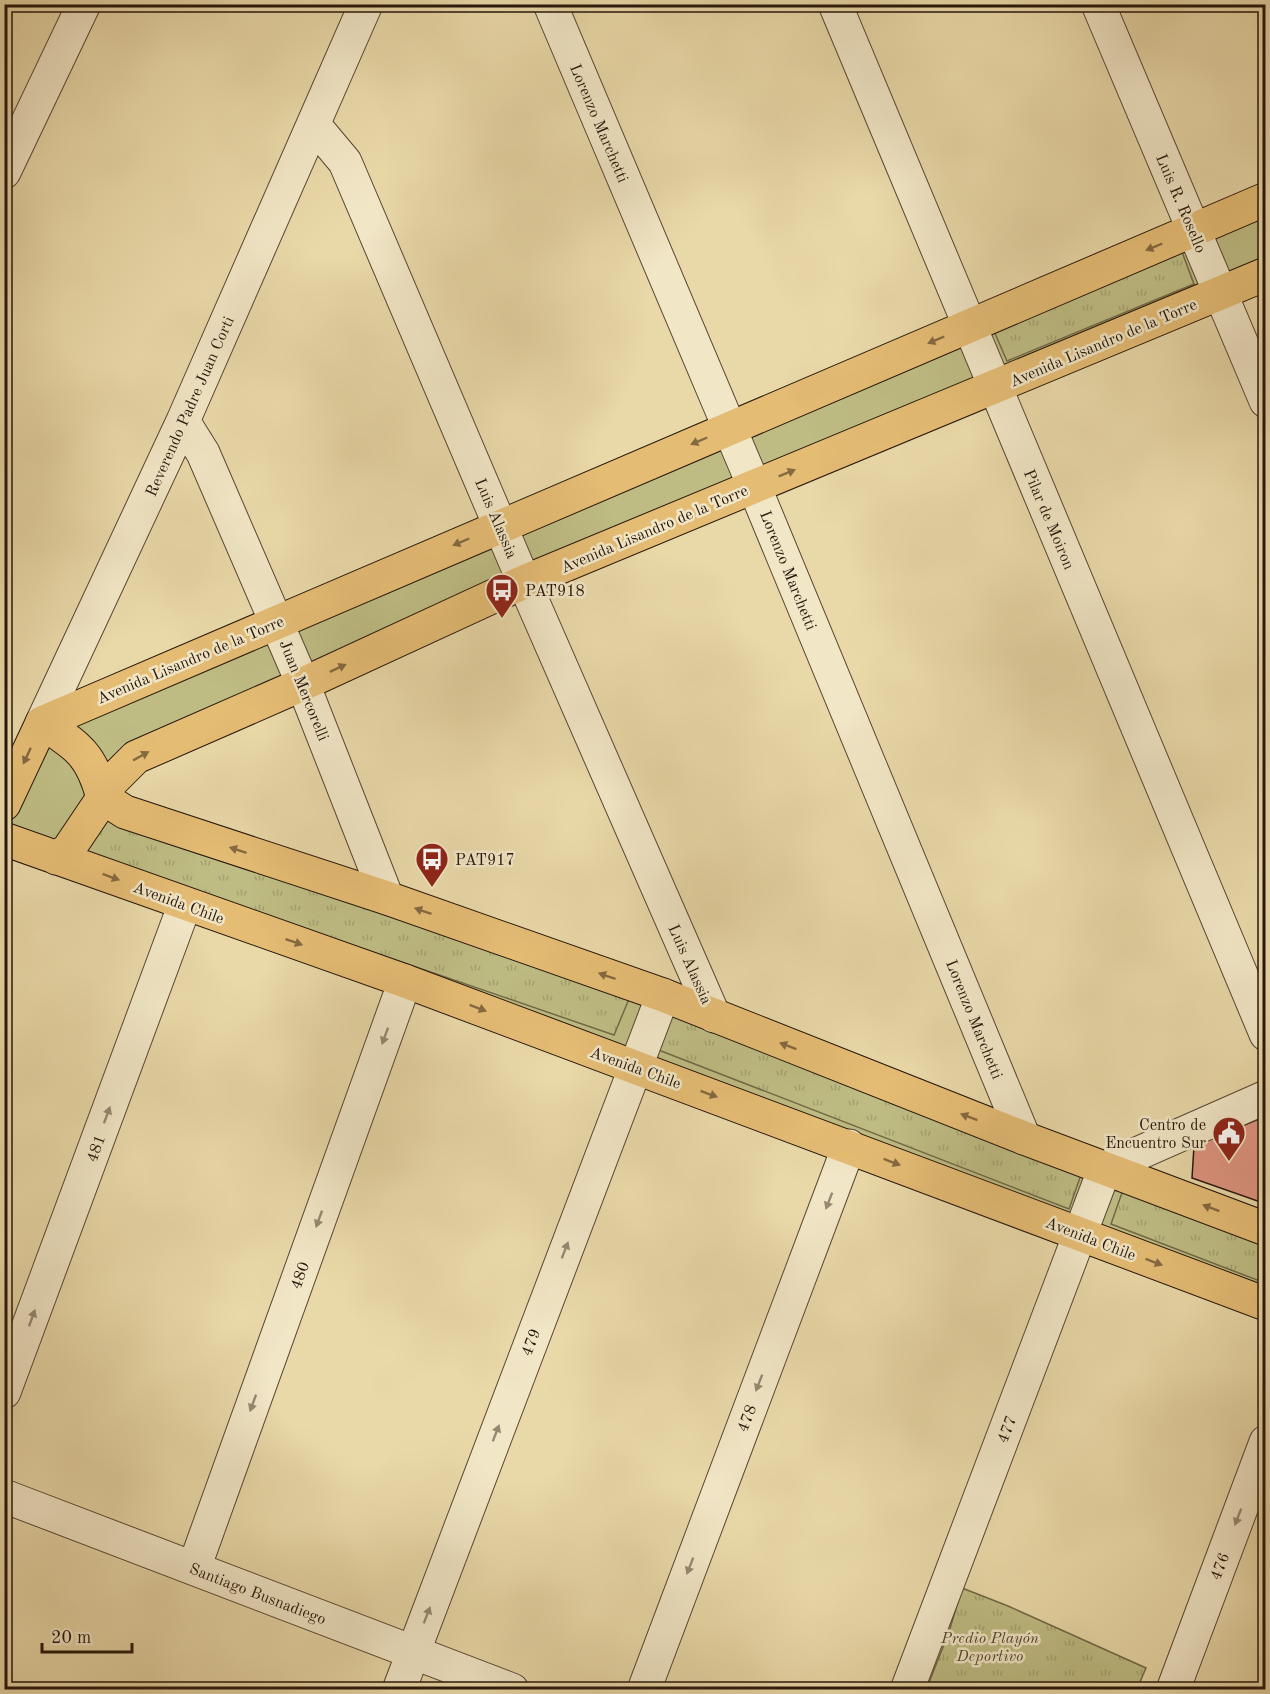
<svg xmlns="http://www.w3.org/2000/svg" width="1270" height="1694" font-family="'Old Standard TT',serif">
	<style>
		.green { fill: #bebc83; stroke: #726947; stroke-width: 1.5 }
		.park { fill: url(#park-tufts); stroke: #726947; stroke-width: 1.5 }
		.building { fill: #df9481; stroke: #26160b; stroke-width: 1.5 }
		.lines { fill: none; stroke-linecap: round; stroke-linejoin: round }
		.minor-casing { stroke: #574632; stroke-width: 35 }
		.major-casing { stroke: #26160b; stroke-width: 35 }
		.minor { stroke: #f1e6c6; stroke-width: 33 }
		.major { stroke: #e4bc74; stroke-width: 33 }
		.oneway { fill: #856940 }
		.oneway2 { fill: #968872 }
		.labels { text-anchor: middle; stroke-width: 5; stroke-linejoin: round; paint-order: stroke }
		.street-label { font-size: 16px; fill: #26160b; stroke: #f1e6c6 }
		.poi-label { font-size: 16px; fill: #26160b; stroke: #f1e6c6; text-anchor: start }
		.park-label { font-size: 16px; font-style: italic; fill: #54482f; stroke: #f1e6c6 }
	</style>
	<defs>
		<pattern id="park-tufts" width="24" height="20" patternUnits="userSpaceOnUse" patternTransform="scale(1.5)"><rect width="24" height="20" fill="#bebc83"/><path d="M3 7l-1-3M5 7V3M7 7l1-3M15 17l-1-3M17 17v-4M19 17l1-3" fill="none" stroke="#a3a170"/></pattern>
	</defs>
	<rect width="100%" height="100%" fill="#e9d8a8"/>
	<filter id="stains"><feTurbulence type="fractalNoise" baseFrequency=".00333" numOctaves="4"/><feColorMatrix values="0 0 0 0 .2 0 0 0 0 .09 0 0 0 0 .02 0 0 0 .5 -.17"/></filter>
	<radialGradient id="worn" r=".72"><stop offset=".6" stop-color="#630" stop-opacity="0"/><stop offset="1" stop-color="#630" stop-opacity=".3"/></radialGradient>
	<path class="green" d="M1265,199V274L136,757L103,798L1265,1229V1304L5,839V804L42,723Z"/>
	<path class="park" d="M1182,252L1194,284L1007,361L994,331Z
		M105,817L629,999L614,1035L79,851Z
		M669,1012L1082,1172L1069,1209L656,1049Z
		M1123,1190L1265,1245V1283L1111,1224Z
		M962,1588L1008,1606L1146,1668L1137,1689L926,1690L949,1632Z"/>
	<path class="building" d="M1266,1116V1204L1192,1178L1194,1146Z"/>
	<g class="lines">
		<defs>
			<path id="minor" d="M550,4L754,486L1024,1138
				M835,4L1266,1034
				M1098,4L1266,401
				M314,125L345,162L524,582L714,1016
				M4,172L84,4
				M183,421L203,453L303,684L387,898
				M42,723L183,421L366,4
				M4,1392L185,904
				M4,1496L512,1690
				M194,1568L405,981
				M399,1690L663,995
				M644,1690L849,1146
				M907,1690L1105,1168L1266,1097
				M1173,1690L1266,1442"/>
			<path id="major" d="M42,723C79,746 92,756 103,798L125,812L387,898L663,995L1024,1138L1266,1229
				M42,723L1266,199
				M4,804L42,723
				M4,839L405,981L1266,1304
				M56,858L68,850L103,798L111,782L136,757L303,684L524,582L1266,274"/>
		</defs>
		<use href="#minor" class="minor-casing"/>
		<use href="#major" class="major-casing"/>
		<use href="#minor" class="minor"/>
		<use href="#major" class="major"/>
	</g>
	<defs><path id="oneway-solid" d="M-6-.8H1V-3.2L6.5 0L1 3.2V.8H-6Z" transform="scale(1.5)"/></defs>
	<g class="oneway">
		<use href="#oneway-solid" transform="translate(1154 247) rotate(157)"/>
		<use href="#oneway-solid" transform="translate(936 340) rotate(157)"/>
		<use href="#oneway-solid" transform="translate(699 441) rotate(157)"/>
		<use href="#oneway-solid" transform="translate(787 473) rotate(-22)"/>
		<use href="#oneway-solid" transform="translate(461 542) rotate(157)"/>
		<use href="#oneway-solid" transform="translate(338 668) rotate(-25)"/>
		<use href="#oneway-solid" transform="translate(27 756) rotate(115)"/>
		<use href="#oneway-solid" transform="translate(141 756) rotate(-29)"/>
		<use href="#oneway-solid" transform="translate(238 850) rotate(-162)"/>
		<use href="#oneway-solid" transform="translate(111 877) rotate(20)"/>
		<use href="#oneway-solid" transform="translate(423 911) rotate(-161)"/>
		<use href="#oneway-solid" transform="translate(294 942) rotate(19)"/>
		<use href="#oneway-solid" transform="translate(607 976) rotate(-161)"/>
		<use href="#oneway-solid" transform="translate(478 1008) rotate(21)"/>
		<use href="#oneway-solid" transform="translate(788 1046) rotate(-159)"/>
		<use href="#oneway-solid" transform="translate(709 1094) rotate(20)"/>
		<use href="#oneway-solid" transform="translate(969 1117) rotate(-159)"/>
		<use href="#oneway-solid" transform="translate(892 1162) rotate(21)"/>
		<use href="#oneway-solid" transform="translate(1211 1208) rotate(-159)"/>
		<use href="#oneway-solid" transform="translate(1154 1262) rotate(21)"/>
	</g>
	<g class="oneway2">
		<use href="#oneway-solid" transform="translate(385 1036) rotate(110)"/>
		<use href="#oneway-solid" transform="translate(107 1115) rotate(-70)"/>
		<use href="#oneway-solid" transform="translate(829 1201) rotate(111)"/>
		<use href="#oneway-solid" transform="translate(319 1219) rotate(110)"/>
		<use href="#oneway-solid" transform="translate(565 1250) rotate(-69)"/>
		<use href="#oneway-solid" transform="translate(32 1318) rotate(-70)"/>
		<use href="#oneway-solid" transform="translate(759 1383) rotate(111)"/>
		<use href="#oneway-solid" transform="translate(253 1403) rotate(110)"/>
		<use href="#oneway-solid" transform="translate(496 1433) rotate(-69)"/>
		<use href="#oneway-solid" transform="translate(1238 1517) rotate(111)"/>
		<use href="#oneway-solid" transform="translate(690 1566) rotate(111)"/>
		<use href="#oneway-solid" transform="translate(427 1615) rotate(-69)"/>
	</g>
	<defs>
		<symbol id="bus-pin" viewBox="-11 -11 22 30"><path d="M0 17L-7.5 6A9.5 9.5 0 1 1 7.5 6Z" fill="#8f2418" stroke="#f1e6c6"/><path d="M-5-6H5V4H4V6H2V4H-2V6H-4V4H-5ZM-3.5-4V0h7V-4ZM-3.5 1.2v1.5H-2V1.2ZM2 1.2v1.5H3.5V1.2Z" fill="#fff"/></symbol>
		<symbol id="civic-pin" viewBox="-11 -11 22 30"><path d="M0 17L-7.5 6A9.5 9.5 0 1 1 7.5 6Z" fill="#8f2418" stroke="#f1e6c6"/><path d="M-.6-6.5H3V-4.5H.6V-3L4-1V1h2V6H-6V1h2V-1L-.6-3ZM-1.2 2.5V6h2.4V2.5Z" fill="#fff"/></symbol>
	</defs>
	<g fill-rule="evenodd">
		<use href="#bus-pin" x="483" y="571" width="38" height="52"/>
		<use href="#bus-pin" x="413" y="840" width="38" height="52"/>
		<use href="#civic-pin" x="1210" y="1114" width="38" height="52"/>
	</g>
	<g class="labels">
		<g class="street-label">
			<text transform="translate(600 123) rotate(67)" y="6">Lorenzo Marchetti</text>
			<text transform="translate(1182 203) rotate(67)" y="6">Luis R. Rosello</text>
			<text transform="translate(1103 342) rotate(-23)" y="6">Avenida Lisandro de la Torre</text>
			<text transform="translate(189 406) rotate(-66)" y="6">Reverendo Padre Juan Corti</text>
			<text transform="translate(497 518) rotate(67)" y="6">Luis Alassia</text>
			<text transform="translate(1050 519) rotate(67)" y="6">Pilar de Moiron</text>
			<text transform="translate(654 528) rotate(-23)" y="6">Avenida Lisandro de la Torre</text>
			<text transform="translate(789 570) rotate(68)" y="6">Lorenzo Marchetti</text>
			<text transform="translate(190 659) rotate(-23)" y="6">Avenida Lisandro de la Torre</text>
			<text transform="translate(305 690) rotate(68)" y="6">Juan Mercorelli</text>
			<text transform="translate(179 902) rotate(20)" y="6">Avenida Chile</text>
			<text transform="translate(691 964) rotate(66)" y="6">Luis Alassia</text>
			<text transform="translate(975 1019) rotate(68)" y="6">Lorenzo Marchetti</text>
			<text transform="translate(636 1067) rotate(20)" y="6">Avenida Chile</text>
			<text transform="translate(95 1148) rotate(-70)" y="6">481</text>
			<text transform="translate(1091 1238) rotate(21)" y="6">Avenida Chile</text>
			<text transform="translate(299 1275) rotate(-70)" y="6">480</text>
			<text transform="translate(530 1342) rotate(-69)" y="6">479</text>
			<text transform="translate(746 1418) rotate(-69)" y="6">478</text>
			<text transform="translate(1006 1429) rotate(-69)" y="6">477</text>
			<text transform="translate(1219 1566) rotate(-69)" y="6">476</text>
			<text transform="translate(258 1593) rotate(21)" y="6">Santiago Busnadiego</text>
		</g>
		<g class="poi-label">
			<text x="525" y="596">PAT918</text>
			<text x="455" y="865">PAT917</text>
			<text x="1206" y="1130" text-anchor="end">Centro de<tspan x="1206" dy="18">Encuentro Sur</tspan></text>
		</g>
		<g class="park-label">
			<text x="990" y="1643">Predio Playón<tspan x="990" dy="18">Deportivo</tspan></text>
		</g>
	</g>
	<rect width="1270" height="1694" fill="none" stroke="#e9d8a8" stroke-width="24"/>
	<rect x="6" y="6" width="1258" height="1682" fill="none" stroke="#26160b" stroke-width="3"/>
	<rect x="12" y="12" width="1246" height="1670" fill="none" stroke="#26160b" stroke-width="1.5"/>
	<path d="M42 1643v9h90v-9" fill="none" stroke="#26160b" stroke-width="3"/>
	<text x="51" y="1643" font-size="18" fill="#26160b" stroke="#f1e6c6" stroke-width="4.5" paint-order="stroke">20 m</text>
	<rect width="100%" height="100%" filter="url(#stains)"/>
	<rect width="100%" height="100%" fill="url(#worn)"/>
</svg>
